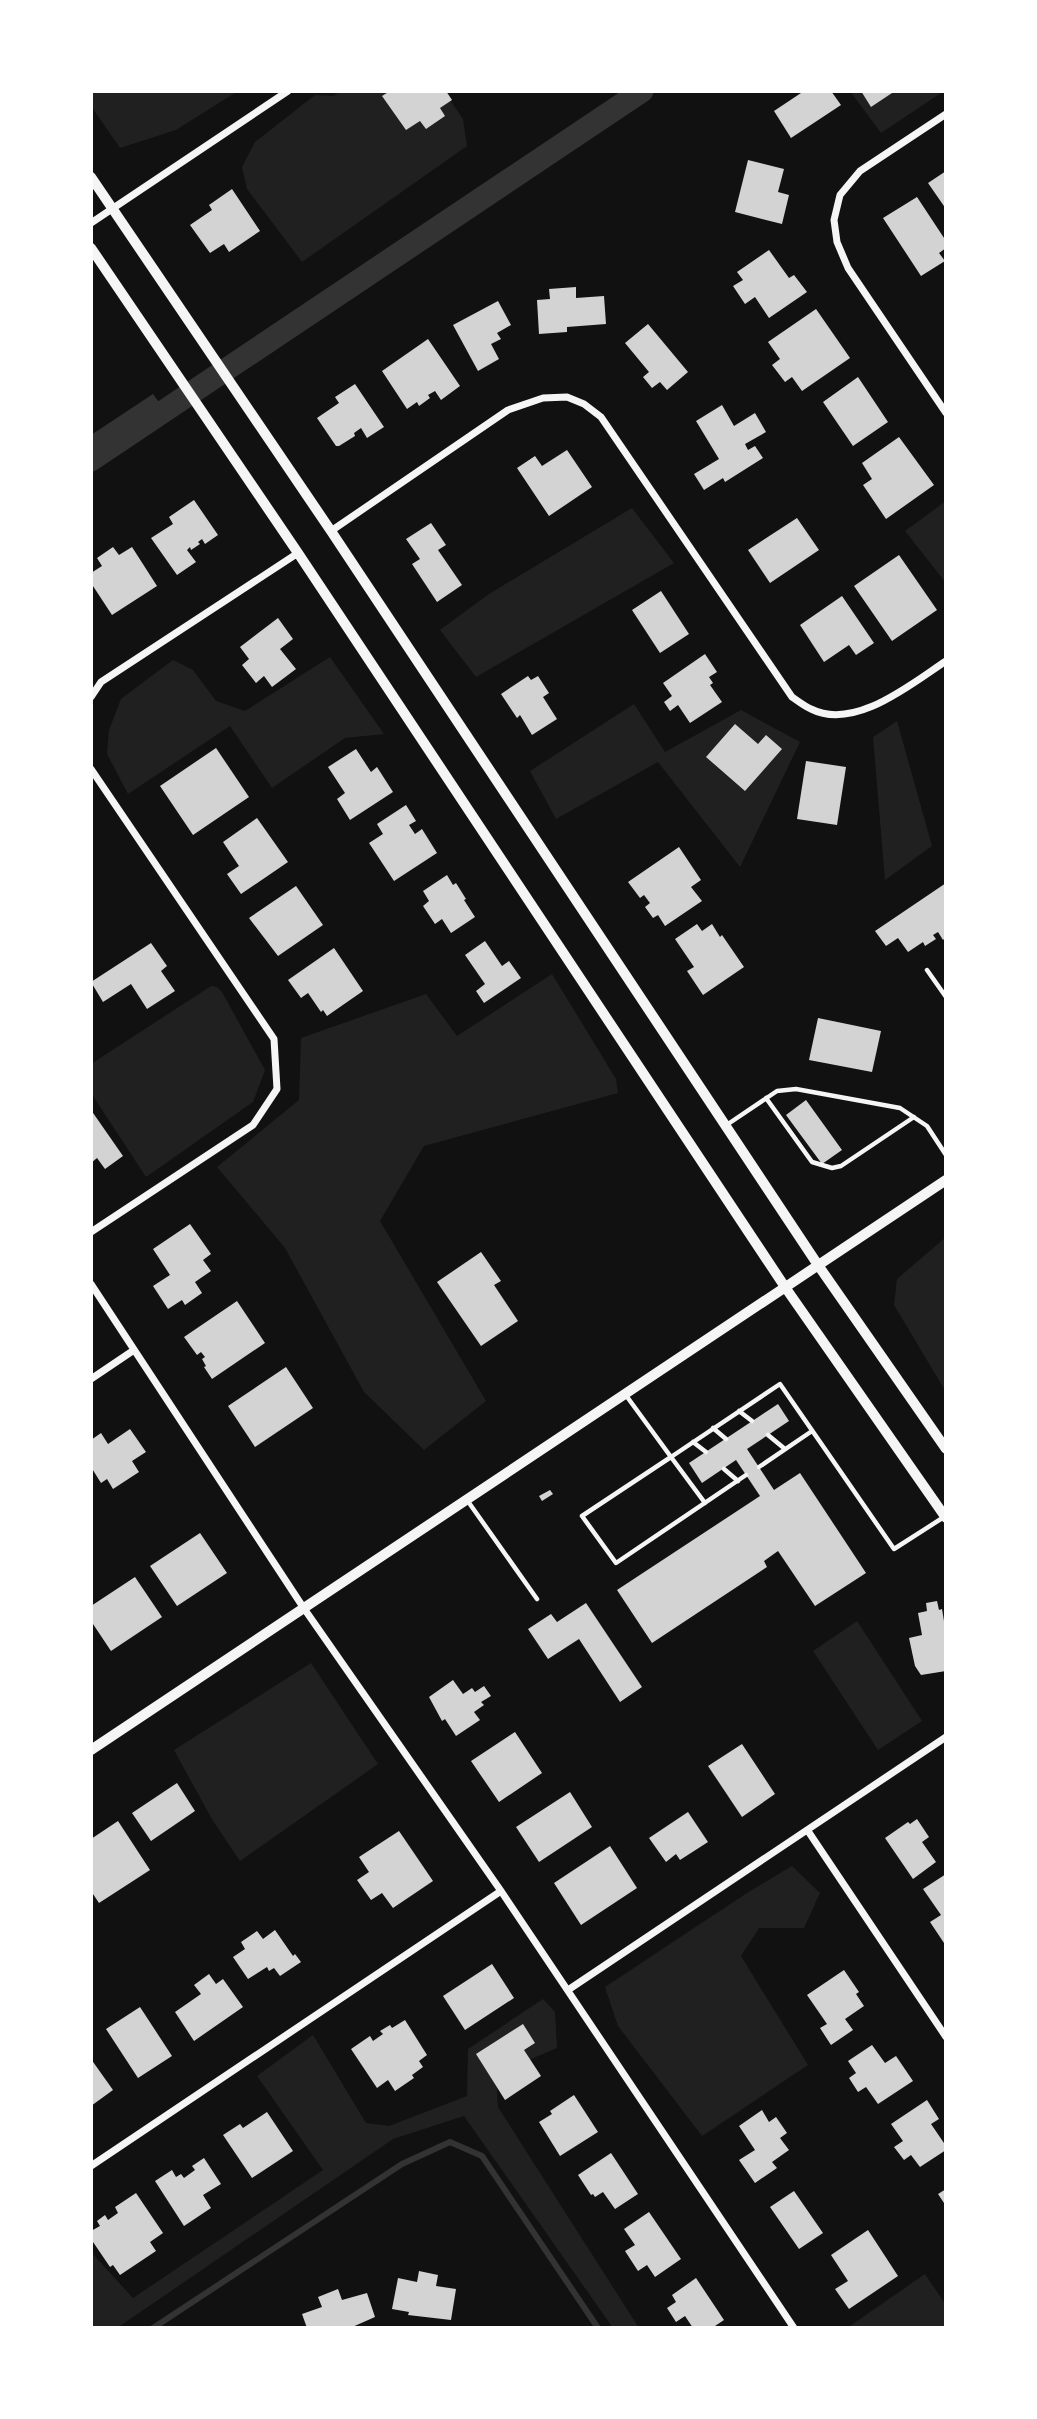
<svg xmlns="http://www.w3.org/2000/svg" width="1037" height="2419" font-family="Merriweather,serif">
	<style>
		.green { fill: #202020 }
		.water { fill: #333 }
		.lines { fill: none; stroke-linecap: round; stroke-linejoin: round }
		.stream { stroke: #333; stroke-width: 6 }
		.canal { stroke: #333; stroke-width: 23 }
		.building { fill: #d3d3d3 }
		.service { stroke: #f5f5f5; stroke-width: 4.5 }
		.minor { stroke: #f5f5f5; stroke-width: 7 }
		.tertiary { stroke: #f5f5f5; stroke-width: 10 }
	</style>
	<rect width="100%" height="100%" fill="#111"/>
	<path class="green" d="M91,91H238L176,130L120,148L91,106Z
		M340,91H444L463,119L467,146L302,262L247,189L242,167L255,142L315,95L334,96Z
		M850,91H944L881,133Z
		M946,501V583L905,531Z
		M632,508L674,563L476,677L440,630L489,594Z
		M330,657L384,734L345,738L272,788L230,726L128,794L107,754L109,730L121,699L173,660L193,670L216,701L245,711Z
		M634,704L665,752L741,710L800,742L740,867L658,762L556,819L530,771Z
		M897,721L932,846L885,880L873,737Z
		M552,974L616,1079L618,1093L424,1146L380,1221L486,1401L424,1450L364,1392L285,1248L217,1167L299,1100L301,1038L426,994L457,1036Z
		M211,986L217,987L222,992L265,1070L253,1102L146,1177L91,1093V1064Z
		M946,1237V1392L894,1305L897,1279Z
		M857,1621L922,1721L878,1750L813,1651Z
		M311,1663L378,1764L240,1861L213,1821L174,1750Z
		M792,1866L820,1893L804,1928H759L741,1956L808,2065L702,2136L618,2026L605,1987L747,1893Z
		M543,1999L555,2012L557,2048L496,2074L498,2107L639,2328H613L464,2116L393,2139L117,2328H91V2252L133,2298L323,2170L257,2076L313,2035L366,2123L389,2126L467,2096L468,2049Z
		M925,2274L946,2305V2328H847Z"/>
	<path class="water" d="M153,394L171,419L91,473V435Z"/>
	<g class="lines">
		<path class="stream" d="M153,2328L402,2164L450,2142L482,2156L598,2328"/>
		<path class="canal" d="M91,460L642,91"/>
	</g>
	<path class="building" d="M390,91H446L452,100L440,108L445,116L426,129L420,121L406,130L382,96Z
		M804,91H831L841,105L791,138L774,111Z
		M861,91H895L871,107Z
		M748,160L784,169L778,192L789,195L782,224L735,212Z
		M946,171V209L928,183Z
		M232,189L260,231L229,252L224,244L210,253L190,225L212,210L209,205Z
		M917,197L946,241V248L939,253L945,261L921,276L883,218Z
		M769,250L789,278L794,275L807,292L769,318L755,297L745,304L733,286L743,280L737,272Z
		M576,287V298L604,296L606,324L567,327V332L539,334L537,300L550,299L549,289Z
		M498,301L511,325L497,333L501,339L491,344L499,359L478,371L453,325Z
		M816,309L850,358L802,391L792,377L785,382L772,365L780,359L768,342Z
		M648,324L688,372L667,390L660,382L652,388L643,377L649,372L625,343Z
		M428,339L460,386L441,400L435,391L428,395L430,398L419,406L417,402L407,409L382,371Z
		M858,377L888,422L853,446L823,402Z
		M355,384L384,427L367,438L361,428L354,433L355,436L339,446H336L317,418L339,403L335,397Z
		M722,405L734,426L755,413L766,432L745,444L748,450L755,446L763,458L725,482L723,478L704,490L694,474L719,459L696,421Z
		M899,437L934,485L886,519L863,485L872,479L862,463Z
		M567,450L592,487L549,516L517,468L535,456L542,466Z
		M194,500L218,535L205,544L202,539L198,542L200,544L191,550L190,547L187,550L196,562L177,575L151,538L173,524L169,517Z
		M797,518L819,550L770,583L748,550Z
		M431,523L446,545L438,550L462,585L437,602L412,564L420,559L406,539Z
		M113,547L119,555L132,547L157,586L112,615L91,583V573L102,566L97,558Z
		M899,555L937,610L892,641L854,586Z
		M661,591L689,634L660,653L632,610Z
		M842,596L874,643L856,655L849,645L824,662L800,625Z
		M278,618L293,639L280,649L296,669L272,687L264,676L256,683L242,665L249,659L240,647Z
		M705,654L717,672L709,677L713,683L710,685L722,702L690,723L678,705L670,711L664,702L672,696L663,683Z
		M528,676L531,680L538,676L549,693L543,697L557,719L532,735L520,715L517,718L501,694Z
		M735,724L758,744L766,735L782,749L745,791L706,757Z
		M216,748L249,797L193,835L160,786Z
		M356,749L371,772L377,767L393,792L350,820L337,799L345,793L328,767Z
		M806,761L846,767L837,825L797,819Z
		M406,805L416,821L409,825L415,834L422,829L437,853L394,881L369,843L383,834L377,824Z
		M257,818L288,862L241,894L227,874L239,866L223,842Z
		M679,847L701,880L691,887L702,901L665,926L658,915L653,918L645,907L650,903L644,895L640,898L628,882Z
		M447,875L453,885L456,883L466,899L464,900L475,917L451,933L442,919L435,924L423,906L429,901L423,891Z
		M946,883V937L943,940L938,932L933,935L936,939L925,946L923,942L908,952L898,938L886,946L875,931Z
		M296,886L323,925L278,956L249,918Z
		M697,924L702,931L712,924L720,937L722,935L744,967L703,995L687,971L694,967L675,939Z
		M485,941L502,966L509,961L521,978L484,1003L476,991L485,984L465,955Z
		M151,943L167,966L161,971L175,991L147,1009L131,984L103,1002L91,982Z
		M334,948L363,991L327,1016L323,1010L321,1012L308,993L301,998L288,980Z
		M818,1018L881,1031L872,1072L809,1060Z
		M806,1100L842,1150L822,1164L786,1115Z
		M91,1110L123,1156L105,1169L97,1158L91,1163Z
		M190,1224L211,1254L203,1260L211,1271L195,1282L202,1293L185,1305L182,1300L168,1309L153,1286L170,1275L153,1249Z
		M481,1252L501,1281L494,1285L518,1321L481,1346L437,1282Z
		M237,1301L265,1343L212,1379L204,1367L206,1366L202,1359L205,1357L201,1352L197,1355L184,1337Z
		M286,1367L313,1408L255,1447L228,1406Z
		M778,1404L789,1421L747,1449L774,1490L800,1473L866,1573L815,1606L778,1551L764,1561L767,1567L652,1643L617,1590L760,1496L736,1460L702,1483L689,1463Z
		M130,1429L146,1452L132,1461L139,1472L113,1489L107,1479L101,1483L91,1467V1440L101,1433L108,1444Z
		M550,1490L553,1494L542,1501L539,1496Z
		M200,1533L227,1573L177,1606L150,1566Z
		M135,1577L162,1617L111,1651L91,1621V1606Z
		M937,1601L939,1610L942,1609L946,1633V1671L921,1675L915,1666L909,1638L922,1635L918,1613L927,1611L926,1603Z
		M586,1603L642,1687L620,1702L579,1639L548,1659L528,1629L551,1614L557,1622Z
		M453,1680L463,1694L472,1688L475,1692L484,1686L491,1696L481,1702L484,1705L474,1712L480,1720L456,1736L445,1719L442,1721L429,1697Z
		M515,1732L542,1773L499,1802L471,1761Z
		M742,1744L775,1794L742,1817L708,1766Z
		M177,1783L195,1811L151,1841L132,1813Z
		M570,1792L592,1827L539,1862L516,1827Z
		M688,1812L708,1842L680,1860L676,1854L666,1862L649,1838Z
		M917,1819L929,1837L922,1842L936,1862L913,1879L885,1838L908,1822L910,1824Z
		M118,1821L150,1870L99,1903L91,1891V1839Z
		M399,1831L433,1881L393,1908L382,1893L371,1900L357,1880L369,1872L359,1857Z
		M610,1846L637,1888L581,1925L554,1883Z
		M946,1874V1946L930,1922L941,1915L923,1889Z
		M275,1930L293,1956L295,1954L301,1962L280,1976L274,1968L269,1971L267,1967L248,1979L233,1957L245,1949L241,1942L257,1931L263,1939Z
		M492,1964L514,1998L465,2030L443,1996Z
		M844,1970L859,1992L856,1994L864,2006L845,2019L853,2030L831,2045L820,2028L827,2024L807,1995Z
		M209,1974L216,1984L223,1979L243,2007L194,2041L175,2012L201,1994L194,1985Z
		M140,2007L172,2056L138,2078L106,2029Z
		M405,2020L427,2055L419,2061L423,2067L412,2075L414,2078L395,2091L388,2080L377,2088L351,2049L370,2036L373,2041L383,2034L380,2031L390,2025L392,2028Z
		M523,2024L535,2043L524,2050L541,2076L505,2100L476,2054Z
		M872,2045L885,2063L896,2056L913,2081L878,2104L866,2087L858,2092L849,2078L856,2073L848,2061Z
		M91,2059L113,2090L91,2106Z
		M574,2095L598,2132L560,2156L539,2122L552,2114L550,2111Z
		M927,2100L939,2119L931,2124L946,2146V2150L920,2167L911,2155L904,2160L894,2147L903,2141L891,2124Z
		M762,2110L769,2122L776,2117L787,2133L780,2138L789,2150L772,2162L777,2168L755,2183L739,2160L755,2150L739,2126Z
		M267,2112L293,2151L252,2178L223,2135L240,2124L243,2128Z
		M611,2153L638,2194L615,2209L603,2192L595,2197L593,2194L591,2195L578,2175Z
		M204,2158L221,2184L203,2195L211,2208L184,2226L155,2181L172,2170L176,2177L181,2174L184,2178L195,2170L192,2166Z
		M946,2189V2206L938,2194Z
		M794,2191L823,2233L799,2249L770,2207Z
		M136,2193L163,2233L150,2242L156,2251L120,2275L113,2265L110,2267L91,2239V2231L100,2226L97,2221L105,2215L108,2220L118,2213L115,2207Z
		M649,2212L681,2259L655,2277L647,2265L638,2271L625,2251L635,2245L624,2229Z
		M868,2230L898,2276L849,2309L835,2289L848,2281L831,2255Z
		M419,2271L438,2275L436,2286L456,2289L451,2320L408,2315L409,2312L392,2309L398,2278L417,2282Z
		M696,2278L724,2320L712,2328H693L685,2316L676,2322L667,2308L676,2302L672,2295Z
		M338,2289L342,2300L367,2293L375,2317L350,2328H307L302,2314L322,2307L318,2297Z"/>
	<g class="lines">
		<path class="service" d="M927,970L946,997
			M766,1098L812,1162L832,1168L841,1166L914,1117
			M728,1124L777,1091L796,1089L900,1108L927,1126L946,1155
			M625,1394L671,1457L780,1384L894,1549L944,1517
			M739,1411L752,1421
			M713,1428L726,1439
			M768,1435L785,1449
			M693,1442L706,1452
			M759,1467L812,1431
			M724,1469L738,1481
			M467,1500L537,1599
			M705,1503L671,1457L582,1516L616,1563L746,1475"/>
		<path class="minor" d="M946,114L860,171L840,195L834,220L837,242L848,268L946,413
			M91,223L288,91
			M331,531L508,410L543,398L567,397L584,404L601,417L792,697C798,701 804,706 811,709C855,731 911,684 946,661
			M91,697L101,682L298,553
			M91,769L274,1039L277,1089L253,1125L91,1232
			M91,1284L303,1607L501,1891L794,2328
			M91,1379L134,1350
			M808,1831L946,2037
			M568,1990L946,1737
			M91,2166L501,1891"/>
		<path class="tertiary" d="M91,177L331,531L818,1265L946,1449
			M91,248L298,553L785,1287L946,1518
			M91,1750L946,1180"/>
	</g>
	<rect width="1037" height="2419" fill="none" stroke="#ffffff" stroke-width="186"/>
</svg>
